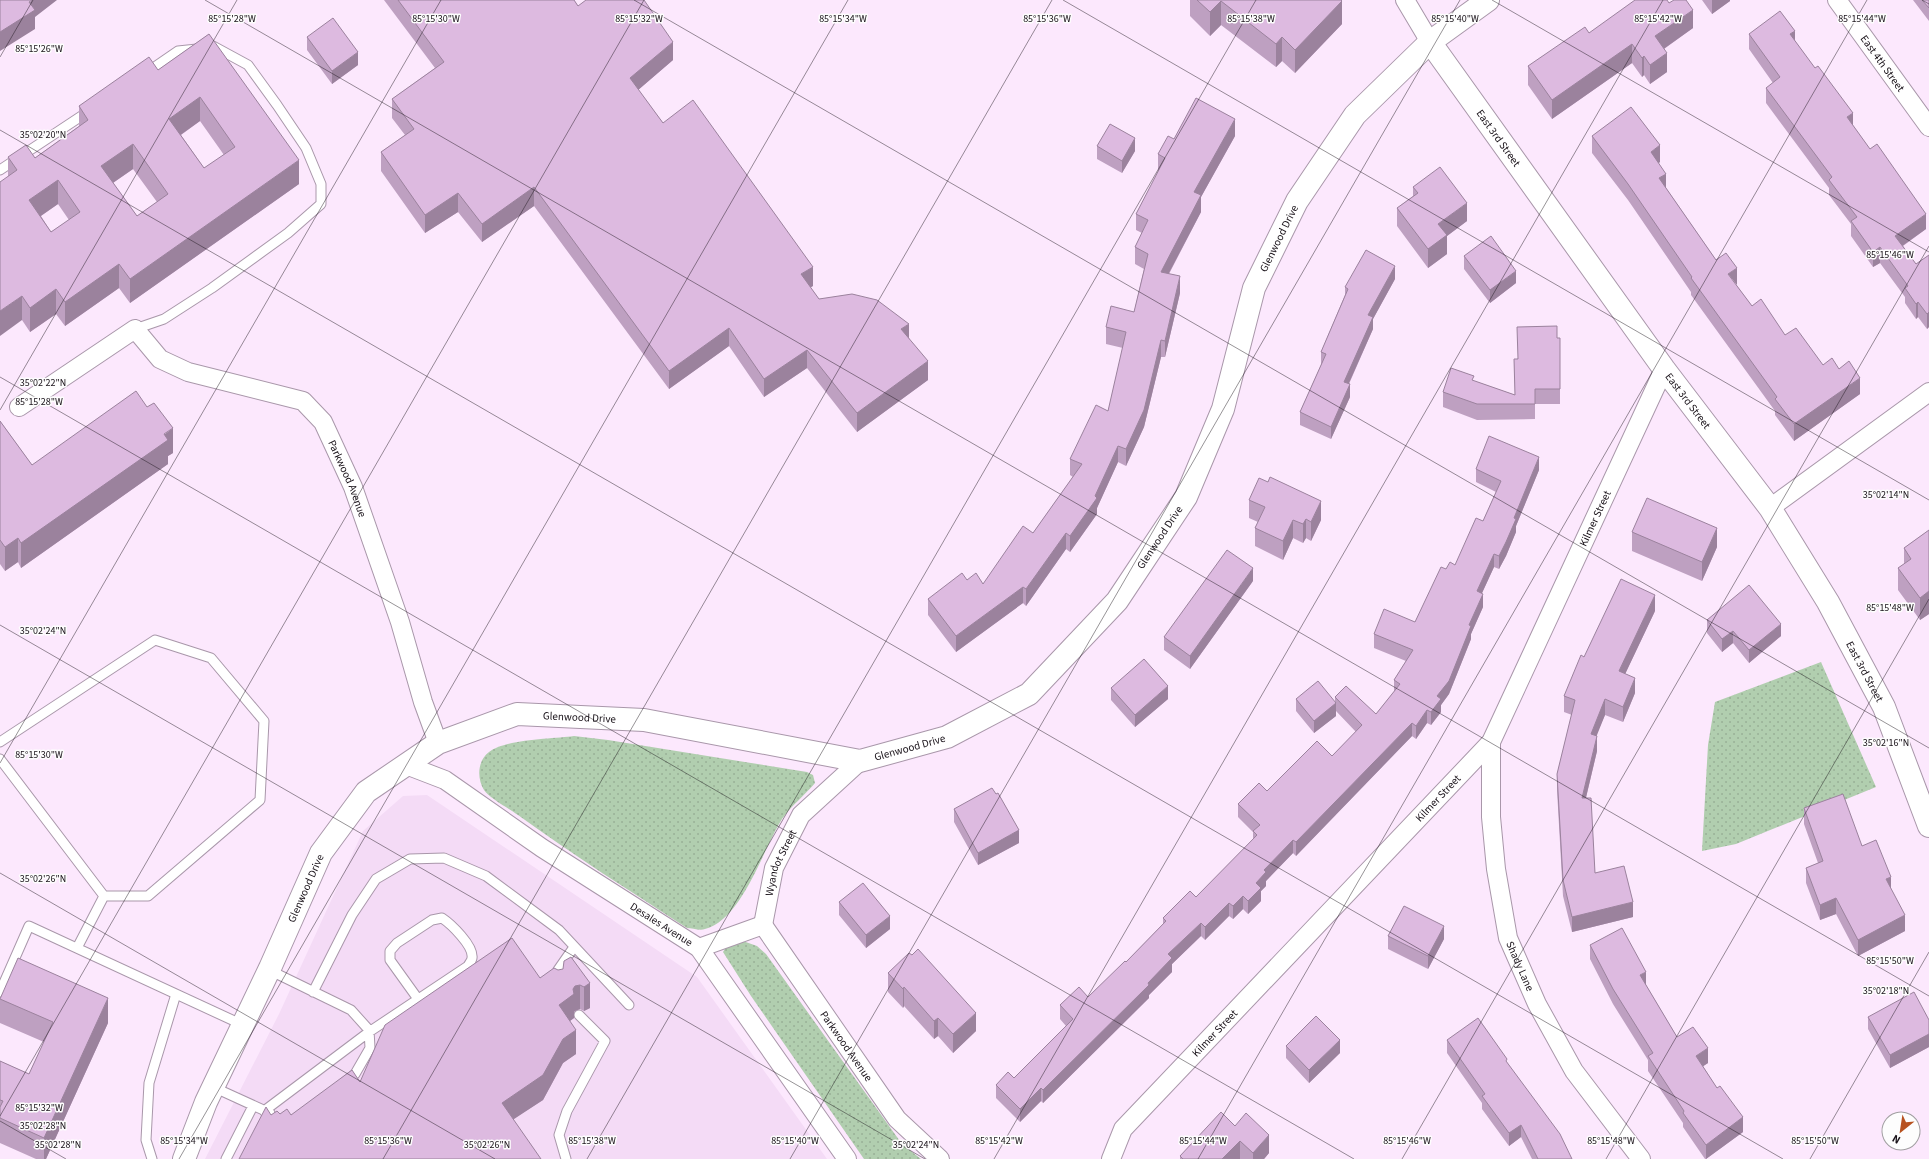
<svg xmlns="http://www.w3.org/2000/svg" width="1929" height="1159" font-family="'Source Sans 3',sans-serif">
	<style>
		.built { fill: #f4dbf6 }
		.green { fill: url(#green-dots) }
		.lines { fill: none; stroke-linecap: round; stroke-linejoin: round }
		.service-casing { stroke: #a997aa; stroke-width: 11 }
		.minor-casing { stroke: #a997aa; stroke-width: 20 }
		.tertiary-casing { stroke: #a997aa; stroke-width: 24 }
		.service { stroke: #fff; stroke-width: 9 }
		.minor { stroke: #fff; stroke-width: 18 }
		.tertiary { stroke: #fff; stroke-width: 22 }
		.wall { fill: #bea0c1; fill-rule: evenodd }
		.shaded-wall { fill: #9b829d }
		.building { fill: #ddbae0; stroke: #9b829d; fill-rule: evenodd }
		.ticks { fill: none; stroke: #181118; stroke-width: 1; stroke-opacity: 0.45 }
		.labels { text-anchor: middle; stroke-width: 3; stroke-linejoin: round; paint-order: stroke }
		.street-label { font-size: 11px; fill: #181118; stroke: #fdfdfd }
		.ticks-label { font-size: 10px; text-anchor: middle; fill: #181118; stroke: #fdfdfd; stroke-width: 3; stroke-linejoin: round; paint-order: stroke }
	</style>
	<defs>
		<pattern id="green-dots" width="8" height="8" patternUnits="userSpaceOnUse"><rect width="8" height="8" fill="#b1ceaf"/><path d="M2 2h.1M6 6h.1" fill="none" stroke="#98b096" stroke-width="1.8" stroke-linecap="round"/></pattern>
	</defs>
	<rect width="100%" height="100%" fill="#fce8fd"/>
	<path class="built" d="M427,795L697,977L827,1159H205L279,1014L363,831L403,796Z"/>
	<path class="green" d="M1821,662L1876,787L1736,844L1702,851L1708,745L1715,702Z
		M574,736L608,740L807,772L813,775L815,783C805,795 791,806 782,819C763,849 742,920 705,929C700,931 692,928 687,928C630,891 573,855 518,815C510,809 489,798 484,790C477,779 477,761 489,752C505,739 553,739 574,736Z
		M740,940L757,946L766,954L902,1144L921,1159H864L751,996L723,952L729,942Z"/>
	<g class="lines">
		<defs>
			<path id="service" d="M146,73L178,51L197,49
				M0,170L89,111
				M135,329L164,319L212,288L288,233L321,204V184L306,148L277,105L248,65L213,46L209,47
				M0,742L155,640L211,658L264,721L260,800L148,896H104
				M0,759L104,896
				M77,948L104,896
				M269,970L351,1010L369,1030L370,1048L355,1074L345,1082
				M556,982L558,970L574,947
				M0,992L29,926L243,1025
				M313,992L352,915L376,879L410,859L444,858L486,876L559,930L629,1005
				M213,1087L270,1113
				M264,1111L369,1032L468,966C469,964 472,960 472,958C474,946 451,924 442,918L432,920L397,943L390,951V960L418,999
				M152,1159L146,1140L149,1083L176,994
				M226,1159L253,1106
				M566,1159L559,1135L567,1111L605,1041L579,1015"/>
			<g id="minor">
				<path d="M1405,0L1430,42"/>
				<path id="s1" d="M1837,0L1929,127"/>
				<path id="s2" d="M19,407L135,329L160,359L188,372L303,401L323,422L353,487L400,622L423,702L438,743"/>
				<path d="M1770,508L1929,392"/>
				<path id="s3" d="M1491,742V817L1496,869L1508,938L1537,1004L1574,1071L1641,1159"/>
				<path id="s4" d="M406,765L445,780L542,848L699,948L847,1159"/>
				<path id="s5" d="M763,925L897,1119L940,1159"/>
				<path id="s6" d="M763,925L774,868L801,815L860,761"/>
				<path d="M699,948L763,925"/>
				<path id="s7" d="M1111,1159L1123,1129L1491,742L1664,369"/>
			</g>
			<g id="tertiary">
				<path id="s8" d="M1430,42L1664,369L1770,508L1828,602L1884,707L1929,826"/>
				<path id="s9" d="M184,1159L206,1102L270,968L321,853L366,792L438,743L517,714L644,720L860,761L947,737L1029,694L1117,601L1186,497L1223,409L1254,288L1297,201L1355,115L1430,42L1488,0"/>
			</g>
		</defs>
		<use href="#service" class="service-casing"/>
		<use href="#minor" class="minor-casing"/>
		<use href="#tertiary" class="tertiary-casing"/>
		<use href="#service" class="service"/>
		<use href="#minor" class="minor"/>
		<use href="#tertiary" class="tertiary"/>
	</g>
	<path class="wall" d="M384,0H574L578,6L673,60L638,90L663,123L813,286L810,287L819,299L909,338L928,380L857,432L807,368L764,397L729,346L669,389L534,206L482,242L458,212L425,233L381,171V152L405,135L392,118V99L435,68Z
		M1190,0H1341L1342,24L1295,73L1282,61L1276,67L1221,25L1210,36L1190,16Z
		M1702,0H1730V1L1712,14Z
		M1913,0H1929V21Z
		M1669,3L1693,28L1664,49L1667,72L1650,84L1644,75L1642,77L1632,63L1552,119L1528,85V66L1589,33Z
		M209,34L299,184L130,303L119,288L65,326L56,314L30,332L22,320L8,177V157L35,158L79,126V106L158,70ZM200,121L224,155L204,168L181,135ZM133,169L157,202L137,216L113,183ZM58,204L69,220L51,232L41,216Z
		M1749,34L1795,41L1853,126L1926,229L1903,246L1916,264L1929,255V327L1927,329L1918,317L1916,319L1905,303V297L1880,263L1873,267L1851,236V224L1829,195V188L1766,103V88L1773,83L1749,49Z
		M307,37L358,65L332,84L307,50Z
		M1235,136L1201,197V212L1169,274L1180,293L1165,357H1161L1144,427L1126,466L1118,462L1097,508V514L1070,552L1066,549L1026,606L1023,603L956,652L928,615V599L967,580L983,584L1033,533L1073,477L1070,475V459L1108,411L1123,348L1106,344V327L1134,312L1144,269L1135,264V247L1142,233L1136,230V214L1159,171H1158V154L1174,139Z
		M1592,136L1660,162L1658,163L1666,188L1716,260L1736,285L1752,306L1785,335L1823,365L1839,369L1860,394L1794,441L1775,415V411L1691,295V292L1628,200L1592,153Z
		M1097,146L1135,151L1122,173L1097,159Z
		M1413,187L1467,221L1447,236V254L1428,268L1397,226V208L1413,196Z
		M1464,256L1516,283L1490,303L1464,269Z
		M1395,279L1373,319V329L1349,384L1350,397L1331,439L1300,425V412L1321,365V352L1345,295V287Z
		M1557,338H1560V404H1535V419L1477,420L1443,407V392L1474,381L1515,395L1514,359H1517Z
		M0,413V421L32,465L173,453L168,456V464L21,568L18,562L5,571L0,564Z
		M1476,469L1539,470L1516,526V532L1506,556L1499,569L1494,567L1482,593L1483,607L1471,634V639L1449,694L1441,705V712L1431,725L1427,723L1416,739L1412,736L1296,856L1293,853L1266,881V886L1261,891V901L1248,914L1243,909L1233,919L1229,916L1205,940L1201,936L1172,964V972L1149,995V998L1043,1103L1041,1101L1020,1122L996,1098V1085L1014,1078L1066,1026L1060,1019V1005L1088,997L1126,962L1163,924V918L1196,897L1253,840V832L1238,817V804L1267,791L1332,756L1356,732L1336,711V716L1314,733L1296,711V699L1335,703V697L1376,714L1394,692V680L1406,661L1374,648V634L1415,622L1446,569L1455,565L1483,521L1496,492L1476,482Z
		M1249,500L1321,520L1311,541L1306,538L1303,543L1293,538L1283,560L1255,546V528L1258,522L1249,518Z
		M1929,530V614L1920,620L1898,590V568L1904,564V548Z
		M1632,532L1717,547L1702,581L1632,551Z
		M1253,581L1190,669L1164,650V637Z
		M1655,611L1625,674L1635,693L1623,722L1605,715L1596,735L1597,751L1586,798L1595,873L1633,917L1572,932L1563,896L1557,790V774L1572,715L1564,712V696L1584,657Z
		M1707,620L1781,636L1749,663L1733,643L1722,652L1707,633Z
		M1111,688L1168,699L1135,727L1111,700Z
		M1804,808L1862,846L1891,889L1905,931L1858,956L1836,914L1820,920L1806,883V868L1818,863L1804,824Z
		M954,809L1019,843L978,865L954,822Z
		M839,902L890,929L866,948L839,915Z
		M1388,936L1444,939L1428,969L1388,949Z
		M1590,945L1646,985L1677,1037L1708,1063L1703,1066L1743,1132L1706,1159H1705L1683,1127V1123L1648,1071V1060L1613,1004L1590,959Z
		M558,970L590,983V1008L584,1011L580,1009L575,1011L574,1012V1018L570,1021L576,1054L563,1063L543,1100L513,1119L271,1115L280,1114L291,1115L360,1082L540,978Z
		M888,973L976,1031L953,1053L938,1036L934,1039L904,1006L903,1008L888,992Z
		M0,999L108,1023L46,1159H36L0,1143V1061L29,1074L44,1042L0,1023Z
		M1868,1017L1929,1020V1047L1890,1068L1868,1029Z
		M1447,1040L1507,1063L1572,1159H1532L1521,1137L1509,1146L1482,1109V1103L1447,1053Z
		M1286,1046L1340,1053L1309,1083L1286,1058Z
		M1235,1126L1269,1153L1264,1159H1180V1156Z"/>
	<path class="shaded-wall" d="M32,0H57L35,17V29L0,51V32Z
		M1712,0H1730V1L1712,14Z
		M1221,1V25L1210,36V12Z
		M1342,1V24L1295,73V50Z
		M1693,10V28L1655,55V36Z
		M1795,31V46L1790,34Z
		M1282,37V61L1276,67V44Z
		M673,42V60L630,97V78Z
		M1632,44V63L1552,119V100Z
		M358,52V65L332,84V71Z
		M1667,53V72L1650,84V65Z
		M1644,56V75L1642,77V58Z
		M200,97V121L169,143V119Z
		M1853,113V128L1847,117Z
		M1235,119V136L1201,197V212L1161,288V272L1194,192Z
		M1135,138V151L1122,173V161Z
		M133,144V169L101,191V166Z
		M1660,145V162L1651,169V152Z
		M299,160V184L130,303V279Z
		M1666,174V190L1659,178Z
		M58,180V204L29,224V200Z
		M534,187V206L482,242V224Z
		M458,193V212L425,233V215Z
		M1467,203V221L1447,236V254L1428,268V249L1438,224Z
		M1926,214V229L1895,251V236Z
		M1880,247V263L1873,267V252Z
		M119,264V288L65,326V302Z
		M1395,266V279L1373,319V329L1344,394V382L1368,315Z
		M813,267V286L801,293V274Z
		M1737,268V285L1728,274Z
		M1516,271V283L1490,303V290Z
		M1180,276V293L1165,357V341Z
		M56,289V314L30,332V308Z
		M22,296V320L0,336V311Z
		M1918,302V317L1916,319V304Z
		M1929,312V327L1927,329V314Z
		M909,324V343L901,329Z
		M729,328V346L669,389V371Z
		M1161,340V357L1144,427L1126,466V449Z
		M807,350V368L764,397V379Z
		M928,361V380L857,432V413Z
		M1860,378V394L1794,441V424Z
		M1350,384V397L1331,439V427Z
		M173,428V453L168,456V464L21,568V543Z
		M1118,446V462L1097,508V514L1070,552V536L1095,496Z
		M1539,457V470L1516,526V532L1506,556L1499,569V556L1514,518Z
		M1321,501V520L1311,541V522Z
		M1306,519V538L1303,543V524Z
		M1293,520V538L1283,560V541Z
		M1717,528V547L1702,581V562Z
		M1066,533V549L1026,606V589Z
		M18,538V562L5,571V547Z
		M1494,554V567L1477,604V591Z
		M1253,568V581L1190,669V656Z
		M1023,587V603L956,652V636Z
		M1929,591V614L1920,620V598Z
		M1483,594V607L1471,634V639L1449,694L1441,705V712L1431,725V712L1437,696Z
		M1655,595V611L1619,687V671Z
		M1781,624V636L1749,663V650Z
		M1733,631V643L1722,652V639Z
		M1635,678V693L1623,722V707Z
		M1168,686V699L1135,727V715Z
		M1605,699V715L1591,750V734Z
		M1336,703V716L1314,733V721Z
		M1427,710V723L1416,739V726Z
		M1412,723V736L1296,856V842Z
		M1597,736V751L1582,814V798Z
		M1019,830V843L978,865V853Z
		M1293,840V853L1266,881V886L1261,891V901L1248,914V901L1256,883L1264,870Z
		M1891,877V893L1886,879Z
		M1243,896V909L1233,919V906Z
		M1836,898V914L1820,920V905Z
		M1633,902V917L1572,932V917Z
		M1229,903V916L1205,940V927Z
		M1905,915V931L1858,956V940Z
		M890,916V929L866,948V935Z
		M1201,923V936L1172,964V972L1149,995V998L1043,1103V1090L1148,983L1168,954Z
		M1444,926V939L1428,969V956Z
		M1646,972V987L1640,975Z
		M590,983V1008L584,1011V987Z
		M580,985V1009L575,1011L574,1012V1018L559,1029V1005L573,989L575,986Z
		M904,987V1006L903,1008V989Z
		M108,998V1023L46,1159H44V1138Z
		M976,1013V1031L953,1053V1034Z
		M938,1018V1036L934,1039V1021Z
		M576,1030V1054L563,1063L543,1100L502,1127V1103L563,1039Z
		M1929,1034V1047L1890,1068V1055Z
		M1340,1040V1053L1309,1083V1070Z
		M1708,1048V1063L1696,1071V1056Z
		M1041,1088V1101L1020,1122V1109Z
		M1743,1117V1132L1706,1159V1145Z
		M1521,1125V1137L1509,1146V1133Z
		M1269,1135V1153L1264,1159H1253V1153Z
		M1240,1141V1159H1222Z"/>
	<path class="building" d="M0,0H32L29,2L35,10L0,32Z
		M398,0H574L578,6L586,0H644L673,42L630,78L663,123L693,100L813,267L801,274L819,299L852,294L877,300L909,324L901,329L928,361L857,413L807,350L764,379L729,328L669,371L534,187L482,224L458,193L425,215L381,152L414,129L392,99L444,62Z
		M1197,0H1341L1342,1L1295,50L1282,37L1276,44L1221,1L1210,12Z
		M1635,0H1667L1669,3L1674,0H1686L1693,10L1655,36L1667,53L1650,65L1644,56L1642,58L1632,44L1552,100L1528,66L1585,27L1589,33Z
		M1922,0H1929V8Z
		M1780,11L1795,31L1790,34L1815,68L1818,66L1853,113L1847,117L1870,149L1877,144L1926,214L1895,236L1916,264L1929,255V312L1927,314L1918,302L1916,304L1905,288L1908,286L1880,247L1873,252L1851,221L1857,217L1829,180L1832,177L1766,88L1780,77L1749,34Z
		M333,18L358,52L332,71L307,37Z
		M209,34L299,160L130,279L119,264L65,302L56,289L30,308L22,296L0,311V182L17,170L8,157L26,145L35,158L88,120L79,106L149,57L158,70ZM200,97L235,147L204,168L169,119ZM133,144L168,194L137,216L101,166ZM58,180L80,212L51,232L29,200Z
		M1196,98L1235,119L1194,192L1201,195L1161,272L1180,276L1165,341L1161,340L1144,410L1126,449L1118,446L1095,496L1097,498L1070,536L1066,533L1026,589L1023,587L956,636L928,599L962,573L967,580L976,573L983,584L1023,526L1033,533L1082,464L1070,459L1096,405L1108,411L1126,332L1106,327L1111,306L1134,312L1148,254L1135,247L1148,220L1136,214L1165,158L1158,154L1168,136L1174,139Z
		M1631,107L1660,145L1651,152L1666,174L1659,178L1716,260L1726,253L1737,268L1728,274L1752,306L1761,299L1785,335L1796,328L1823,365L1832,358L1839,369L1849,361L1860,378L1794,424L1775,399L1777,397L1691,278L1692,277L1628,184L1592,136Z
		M1110,124L1135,138L1122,161L1097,146Z
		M1440,167L1467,203L1438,224L1447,235L1428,249L1397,208L1418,193L1413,187Z
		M1491,236L1516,271L1490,290L1464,256Z
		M1366,250L1395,266L1368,315L1373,317L1344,382L1350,384L1331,427L1300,412L1326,354L1321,352L1348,289L1345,287Z
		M1557,326V338H1560V389H1535V404H1477L1443,392L1451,368L1474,376L1472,380L1515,395L1514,359H1518L1517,327Z
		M136,391L147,407L154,403L173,428L164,434L168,440L21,543L18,538L5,547L0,540V421L32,465Z
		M1489,436L1539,457L1514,518L1516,519L1506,542L1499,556L1494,554L1477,591L1483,594L1469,625L1471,626L1449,681L1437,696L1441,699L1431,712L1427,710L1416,726L1412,723L1296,842L1293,840L1264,870L1266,872L1256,883L1261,888L1248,901L1243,896L1233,906L1229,903L1205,927L1201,923L1168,954L1172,958L1148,983L1149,985L1043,1090L1041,1088L1020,1109L996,1085L1008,1072L1014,1078L1073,1019L1060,1005L1079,987L1088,997L1125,961L1126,962L1166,921L1163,918L1190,891L1196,897L1257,835L1253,831L1260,825L1238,804L1259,783L1267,791L1317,741L1332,756L1362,725L1335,697L1346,686L1376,714L1400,684L1394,680L1413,650L1374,634L1384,609L1415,622L1441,567L1446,569L1450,562L1455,565L1476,518L1483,521L1501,481L1476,469Z
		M1270,477L1321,501L1311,522L1306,519L1303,524L1293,520L1283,541L1255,528L1265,507L1249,500L1259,478L1268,482Z
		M1647,498L1717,528L1702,562L1632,532Z
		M1929,530V591L1920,598L1898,568L1911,559L1904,548Z
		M1227,550L1253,568L1190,656L1164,637Z
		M1621,579L1655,595L1619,671L1635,678L1623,707L1605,699L1591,734L1597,736L1582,798H1591L1595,873L1624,866L1633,902L1572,917L1563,880L1557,774L1575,700L1564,696L1581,655L1584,657Z
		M1749,585L1781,624L1749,650L1733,631L1722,639L1707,620Z
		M1144,659L1168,686L1135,715L1111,688Z
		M1318,681L1336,703L1314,721L1296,699Z
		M992,788L996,794L998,793L1019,830L978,853L954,809Z
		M1843,794L1862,846L1876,840L1891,877L1886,879L1905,915L1858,940L1836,898L1820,905L1806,868L1823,861L1804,808Z
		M863,883L890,916L866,935L839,902Z
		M1404,906L1444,926L1428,956L1388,936Z
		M1622,928L1646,972L1640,975L1677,1037L1693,1027L1708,1048L1696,1056L1717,1088L1720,1086L1743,1117L1706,1145L1683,1113L1684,1111L1648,1056L1653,1053L1613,989L1590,945Z
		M512,938L540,978L554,968L558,970L563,969L564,961L571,957L590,983L584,987L580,985L575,986L573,989L574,994L559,1005L576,1030L563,1039L543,1075L502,1103L541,1159H239L266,1107L271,1115L277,1111L280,1114L287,1109L291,1115L352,1070L360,1082L385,1025Z
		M918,949L976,1013L953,1034L938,1018L934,1021L904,987L903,989L888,973L909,953L912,955Z
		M18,958L108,998L44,1138L0,1118V1107L3,1101L0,1100V1061L29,1074L53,1022L0,999Z
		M1914,992L1929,1020V1034L1890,1055L1868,1017Z
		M1316,1016L1340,1040L1309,1070L1286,1046Z
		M1478,1018L1507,1059L1506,1061L1560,1134L1572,1159H1538L1521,1125L1509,1133L1482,1096L1485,1094L1447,1040Z
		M1221,1112L1235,1126L1246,1113L1269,1135L1253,1153L1240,1141L1222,1159H1183L1180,1156Z"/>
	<path class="ticks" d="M205,0L1929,996M634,0L1929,748M1063,0L1929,500M1492,0L1929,252M1922,0L1929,4M0,57L33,0M0,130L1783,1159M0,377L1354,1159M0,410L237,0M0,625L925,1159M0,763L441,0M0,873L495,1159M0,1116L644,0M0,1121L66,1159M179,1159L848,0M383,1159L1052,0M587,1159L1256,0M790,1159L1460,0M994,1159L1663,0M1198,1159L1867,0M1402,1159L1929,246M1606,1159L1929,599M1810,1159L1929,952"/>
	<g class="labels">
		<g class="street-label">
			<text dy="4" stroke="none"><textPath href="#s1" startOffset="78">East 4th Street</textPath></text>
			<text dy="4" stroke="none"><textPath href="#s8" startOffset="118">East 3rd Street</textPath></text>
			<text dy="4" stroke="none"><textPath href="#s9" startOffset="1641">Glenwood Drive</textPath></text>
			<text dy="4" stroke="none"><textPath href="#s8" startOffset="442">East 3rd Street</textPath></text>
			<text dy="4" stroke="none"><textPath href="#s2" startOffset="419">Parkwood Avenue</textPath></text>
			<text dy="4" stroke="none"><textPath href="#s7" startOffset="813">Kilmer Street</textPath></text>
			<text dy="4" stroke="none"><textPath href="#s9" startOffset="1317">Glenwood Drive</textPath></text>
			<text dy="4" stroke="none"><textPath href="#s8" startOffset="766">East 3rd Street</textPath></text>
			<text dy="4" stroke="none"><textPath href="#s9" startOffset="645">Glenwood Drive</textPath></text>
			<text dy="4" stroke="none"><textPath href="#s9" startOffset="981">Glenwood Drive</textPath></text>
			<text dy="4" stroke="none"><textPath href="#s7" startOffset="489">Kilmer Street</textPath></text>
			<text dy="4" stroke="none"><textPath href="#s6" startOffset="65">Wyandot Street</textPath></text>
			<text dy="4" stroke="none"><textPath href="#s9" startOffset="297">Glenwood Drive</textPath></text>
			<text dy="4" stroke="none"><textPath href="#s4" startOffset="302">Desales Avenue</textPath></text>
			<text dy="4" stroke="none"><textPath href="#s3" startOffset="228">Shady Lane</textPath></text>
			<text dy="4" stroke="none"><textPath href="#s7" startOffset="165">Kilmer Street</textPath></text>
			<text dy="4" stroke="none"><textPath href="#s5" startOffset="147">Parkwood Avenue</textPath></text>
		</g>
	</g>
	<g class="ticks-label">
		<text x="436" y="22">85°15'30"W</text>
		<text x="639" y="22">85°15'32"W</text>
		<text x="843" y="22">85°15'34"W</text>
		<text x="1047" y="22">85°15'36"W</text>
		<text x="1251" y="22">85°15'38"W</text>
		<text x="1455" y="22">85°15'40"W</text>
		<text x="1658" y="22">85°15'42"W</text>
		<text x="1862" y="22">85°15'44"W</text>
		<text x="232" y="22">85°15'28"W</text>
		<text x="39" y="52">85°15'26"W</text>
		<text x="43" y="138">35°02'20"N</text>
		<text x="1890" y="258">85°15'46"W</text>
		<text x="43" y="386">35°02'22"N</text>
		<text x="39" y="405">85°15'28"W</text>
		<text x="1886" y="498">35°02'14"N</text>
		<text x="1890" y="611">85°15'48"W</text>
		<text x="43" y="634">35°02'24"N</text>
		<text x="1886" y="746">35°02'16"N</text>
		<text x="39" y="758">85°15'30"W</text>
		<text x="43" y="882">35°02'26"N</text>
		<text x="1890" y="964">85°15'50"W</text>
		<text x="1886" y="994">35°02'18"N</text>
		<text x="39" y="1111">85°15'32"W</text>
		<text x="43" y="1129">35°02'28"N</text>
		<text x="184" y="1144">85°15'34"W</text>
		<text x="388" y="1144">85°15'36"W</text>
		<text x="592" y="1144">85°15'38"W</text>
		<text x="795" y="1144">85°15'40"W</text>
		<text x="999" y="1144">85°15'42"W</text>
		<text x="1203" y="1144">85°15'44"W</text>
		<text x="1407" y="1144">85°15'46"W</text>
		<text x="1611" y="1144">85°15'48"W</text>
		<text x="1815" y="1144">85°15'50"W</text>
		<text x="58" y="1148">35°02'28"N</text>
		<text x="487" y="1148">35°02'26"N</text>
		<text x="916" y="1148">35°02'24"N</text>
	</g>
	<g transform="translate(1901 1131) rotate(210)"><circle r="19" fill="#fdfdfd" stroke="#a19fa1"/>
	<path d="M0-3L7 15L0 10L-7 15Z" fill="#b75220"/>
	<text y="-6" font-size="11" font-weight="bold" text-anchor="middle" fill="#181118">N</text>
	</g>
</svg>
